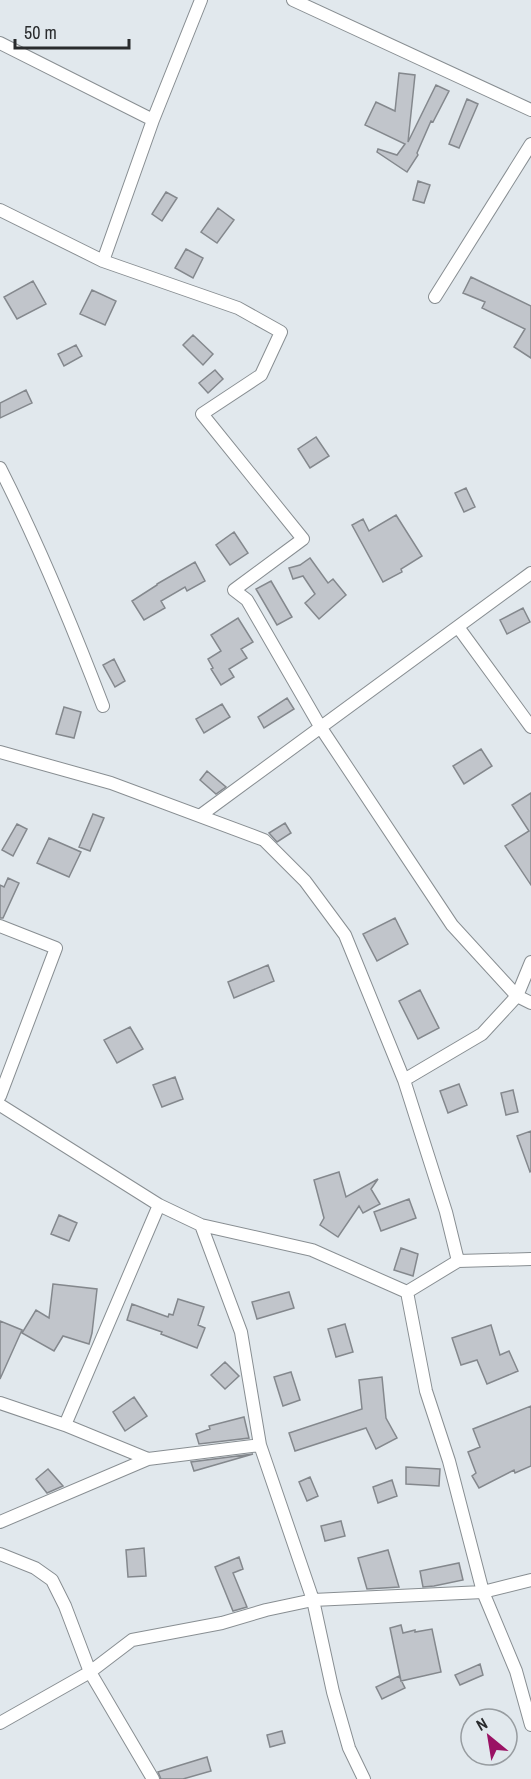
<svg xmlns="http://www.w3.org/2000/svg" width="531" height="1779" font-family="'Archivo Narrow',sans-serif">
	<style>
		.building { fill: #c1c5cb; stroke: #84888d; stroke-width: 1.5 }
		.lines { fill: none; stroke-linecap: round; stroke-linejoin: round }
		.minor-casing { stroke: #888e92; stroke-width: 14 }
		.minor { stroke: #fff; stroke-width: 12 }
	</style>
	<rect width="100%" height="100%" fill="#e1e8ed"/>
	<path class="building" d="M399,73L415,75L408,142L436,85L449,91L433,122L431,121L417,153L418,155L407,172L377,152L378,149L397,155L405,144L365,125L376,102L395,111Z
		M467,99L478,104L459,148L449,144Z
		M418,181L430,185L424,203L413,200Z
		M166,192L177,198L162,221L152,214Z
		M218,208L234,220L217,243L201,232Z
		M186,249L203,258L193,278L175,268Z
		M471,277L531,306V358L514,347L525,329L482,308L485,302L463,293Z
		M33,281L46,304L17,319L4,297Z
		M92,290L116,301L105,325L80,314Z
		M193,335L213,354L203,365L183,345Z
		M76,345L82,356L64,366L58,354Z
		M215,370L223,379L208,393L199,383Z
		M26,390L32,403L0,418V403Z
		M316,437L329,456L310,468L298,449Z
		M466,488L475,507L464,512L455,493Z
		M396,515L422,556L401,569L402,572L383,582L352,525L363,519L369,531Z
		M234,532L248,553L230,565L216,545Z
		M310,558L328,583L333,579L346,595L319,619L305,603L315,594L303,576L293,579L289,568L300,565Z
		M195,562L205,581L187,591L185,587L161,601L165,608L144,620L132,601L157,585V584Z
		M271,581L292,617L277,625L256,589Z
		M523,608L530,622L507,634L500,620Z
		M238,618L253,642L241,649L247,658L229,669L234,677L221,685L211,669L213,668L208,659L221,651L211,635Z
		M114,659L125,681L115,687L103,665Z
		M287,698L294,709L264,728L258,717Z
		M222,704L230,717L204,733L196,719Z
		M64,707L81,712L74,738L56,734Z
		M481,749L492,766L464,784L453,766Z
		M207,771L226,787L216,794L200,780Z
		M531,793V885L505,846L529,831L512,805Z
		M93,814L104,818L90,851L79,847Z
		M285,823L291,833L277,842L269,833Z
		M17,824L27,829L13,856L2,850Z
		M49,838L81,852L69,877L37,863Z
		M8,878L19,883L3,918H0V885L4,887Z
		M395,918L408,944L377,961L363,934Z
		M268,965L274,981L234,998L228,982Z
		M420,990L439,1028L418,1039L399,1001Z
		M130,1027L143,1049L117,1063L104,1040Z
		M175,1077L183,1099L162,1107L153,1085Z
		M459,1084L467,1105L448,1113L440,1091Z
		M513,1090L518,1112L506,1115L501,1093Z
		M531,1131V1171L530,1172L517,1136Z
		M339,1172L346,1197L378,1179L371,1189L380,1204L363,1213L359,1206L338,1237L320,1225L324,1218L314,1180Z
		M409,1199L416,1218L381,1231L374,1212Z
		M59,1215L77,1223L69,1241L51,1234Z
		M401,1248L418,1254L413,1276L394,1270Z
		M53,1284L97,1289L92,1333L89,1344L63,1336L54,1351L22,1333L36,1310L49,1318Z
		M289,1292L294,1308L257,1319L252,1302Z
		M178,1299L204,1307L198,1325L205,1328L197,1348L161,1334L162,1332L127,1320L132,1304L168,1317L169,1314L173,1315Z
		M0,1321L22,1330L0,1379Z
		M345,1324L353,1352L336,1357L328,1329Z
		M491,1325L500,1355L509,1351L518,1371L487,1384L477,1360L461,1365L452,1338Z
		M225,1362L239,1376L225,1389L211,1375Z
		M291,1372L300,1400L283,1406L274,1377Z
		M382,1377L386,1418L397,1438L376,1449L366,1428L295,1451L289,1433L362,1409L359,1380Z
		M134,1397L147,1416L125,1431L113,1412Z
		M531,1406V1466L515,1473L514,1470L479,1488L472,1476L476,1473L468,1452L480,1447L473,1429Z
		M244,1417L249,1438L199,1444L196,1434L210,1429L209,1426Z
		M253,1454L194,1471L191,1462Z
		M406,1467L440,1469L439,1486L406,1484Z
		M48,1469L63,1486L47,1493L36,1479Z
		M310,1477L318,1496L307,1501L299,1482Z
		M392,1480L397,1496L378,1503L373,1487Z
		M341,1521L345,1536L325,1541L321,1526Z
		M144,1548L146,1576L128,1577L126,1550Z
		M388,1550L399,1587L367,1589L358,1558Z
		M239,1557L243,1569L233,1573L247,1607L233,1611L215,1567Z
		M459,1563L463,1580L434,1586L423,1587L420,1571Z
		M401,1625L403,1633L415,1630V1632L432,1629L441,1672L401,1681L390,1628Z
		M480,1664L483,1675L460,1685L455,1675Z
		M399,1676L405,1688L382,1699L376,1687Z
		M282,1731L285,1743L270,1747L267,1735Z
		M207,1757L211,1771L183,1779H161L158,1772Z"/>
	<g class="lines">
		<defs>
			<path id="minor" d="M293,0L531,110
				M0,43L153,120L103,261
				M153,120L201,0
				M0,210L103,261L238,308L281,332L261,375L202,414L303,539L234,590L247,600L321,728L452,925L517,996L531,1003
				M435,297L531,144
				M0,468C39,545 72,625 103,706
				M458,627L531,727
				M0,752L111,783L264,840L305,881L345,935L404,1080
				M201,815L531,573
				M0,926L56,948L0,1096
				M0,1105L159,1205L201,1225L312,1250L407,1292L426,1391L449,1461L483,1592L516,1671L531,1725
				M201,1225L241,1332L260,1445L313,1600L333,1692L349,1748L364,1779
				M458,1261L531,1259
				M407,1292L458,1261L446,1212L404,1080L482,1034L517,996L531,962
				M0,1403L65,1425L148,1459
				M65,1425L159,1205
				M0,1522L148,1459L260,1445
				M0,1554L35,1568L52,1580L65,1606L90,1672L153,1779
				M0,1723L90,1672L132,1640L222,1623L266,1610L313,1600L483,1592L531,1580"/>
		</defs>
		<use href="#minor" class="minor-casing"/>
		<use href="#minor" class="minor"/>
	</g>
	<g transform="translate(489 1737) rotate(330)"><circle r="28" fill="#e1e8ed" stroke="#979ca0" stroke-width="1.5"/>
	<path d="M0-4.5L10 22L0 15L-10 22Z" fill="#9a1264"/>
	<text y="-9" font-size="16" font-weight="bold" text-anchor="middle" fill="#292b2d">N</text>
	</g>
	<path d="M15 39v9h114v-9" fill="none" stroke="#292b2d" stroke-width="3"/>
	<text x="24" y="39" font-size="18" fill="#292b2d" stroke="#e1e8ed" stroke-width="4.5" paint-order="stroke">50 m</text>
</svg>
